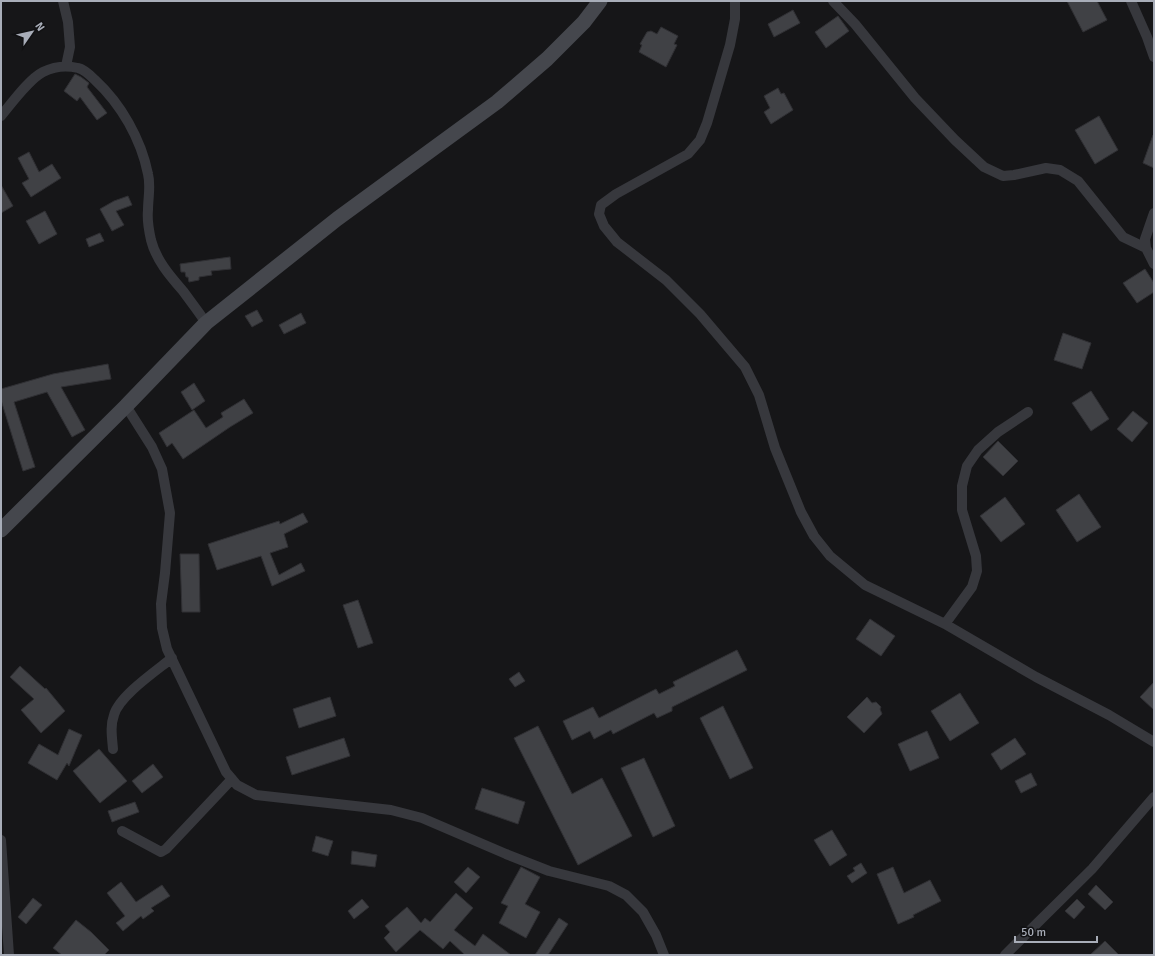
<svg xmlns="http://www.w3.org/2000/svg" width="1155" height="956" font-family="Signika,sans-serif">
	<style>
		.building { fill: #404145; stroke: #303034 }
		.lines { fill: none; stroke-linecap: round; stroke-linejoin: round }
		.minor { stroke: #37383d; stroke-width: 10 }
		.secondary { stroke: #45474d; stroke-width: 15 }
	</style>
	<rect width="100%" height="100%" fill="#161618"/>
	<path class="building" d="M1067,1H1097L1107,20L1083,32Z
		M793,10L800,23L774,37L768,24Z
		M838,16L849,31L826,48L815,32Z
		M661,27L678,36L674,44L677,45L666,67L639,52L642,45L640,44L647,32L651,31L657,34Z
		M75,74L81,77L89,83L87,87L107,113L97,120L80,97L77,101L64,91Z
		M778,88L781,94L784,93L793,110L771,124L764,112L770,108L764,96Z
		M1099,116L1118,150L1095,164L1075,130Z
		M1153,135H1154V168L1143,163Z
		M29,152L39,172L52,164L61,178L31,197L22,183L29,179L18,158Z
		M1,185L13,206L1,213Z
		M128,196L132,205L116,211L124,225L112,231L100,209L114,201Z
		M45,211L57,234L39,244L26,221Z
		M100,233L104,241L89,247L86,239Z
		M230,257L231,269L211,271L212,275L199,277V280L189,282L188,277H186L185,272H181L180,264Z
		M1145,269L1154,283V292L1137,303L1123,283Z
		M257,310L263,321L252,327L245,316Z
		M301,313L306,323L284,334L279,325Z
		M1063,333L1091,343L1082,369L1054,360Z
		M108,364L111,379L61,387L85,430L72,437L47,392L14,402L35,467L23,471L1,400V389L53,374Z
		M194,383L205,401L192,410L181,392Z
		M1091,391L1109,419L1091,431L1072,403Z
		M244,399L253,413L230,427L183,459L172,443L167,447L159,433L194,410L206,428L223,417L221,413Z
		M1133,411L1148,423L1132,442L1117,429Z
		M998,441L1018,461L1003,476L983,457Z
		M1079,494L1101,527L1077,542L1056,510Z
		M1005,497L1025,524L1001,542L980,516Z
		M303,513L308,522L284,534L288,547L270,553L279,575L301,563L305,571L272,586L261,556L217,570L208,544L279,521L280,524Z
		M180,554H199L200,612H182Z
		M358,600L373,643L358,648L343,605Z
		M870,619L895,636L881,656L856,639Z
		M737,650L747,670L672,707V711L657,718L654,713L613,734L611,730L594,739L590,731L572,740L563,721L593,707L599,718L656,689L659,694L675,686L673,682Z
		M20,666L45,689L46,688L65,711L41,733L21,710L34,699L10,677Z
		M519,672L525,681L515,687L509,679Z
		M1154,682V710L1140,697Z
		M960,693L979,723L950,741L931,711Z
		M330,697L336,716L299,728L293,709Z
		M867,697L872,703L876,702L881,707L880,709L882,714L864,733L847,717Z
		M723,706L753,768L730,779L700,718Z
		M538,726L572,794L602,778L632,836L578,865L514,738Z
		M69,729L82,735L69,766L67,763L57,780L28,763L39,744L58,755Z
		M927,731L939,758L910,771L898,744Z
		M344,738L350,756L292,775L286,757Z
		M1015,738L1026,754L1001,770L991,754Z
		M99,749L127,781L100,803L73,771Z
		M644,758L675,826L653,837L621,768Z
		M153,764L163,777L142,793L132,781Z
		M1031,773L1037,785L1021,793L1015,781Z
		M482,788L525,802L518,824L475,809Z
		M135,802L139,812L112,822L108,811Z
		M832,830L847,855L830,866L814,840Z
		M316,836L333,841L328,856L312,851Z
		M352,851L377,855L375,867L351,864Z
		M861,863L867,873L852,883L847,876L855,871L853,868Z
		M468,867L480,877L466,893L454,882Z
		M521,867L540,877L525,904L540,912L526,938L499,923L508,906L501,903Z
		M893,867L904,893L930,880L941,901L913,915L914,917L898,924L877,874Z
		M121,882L136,902L162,885L170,896L151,908L154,911L143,919L141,916L123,931L116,923L125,916L107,893Z
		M1096,885L1113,902L1105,910L1088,894Z
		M456,893L473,908L454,930L475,946L483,934L511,955H465L450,941L443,949L420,930L396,952L384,938L390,932L385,926L407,907L421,923L425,918L430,922Z
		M33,898L42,905L26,924L18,917Z
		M362,899L369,907L354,919L348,911Z
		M1077,899L1085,907L1074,919L1065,911Z
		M559,918L568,924L548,955H535Z
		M76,920L91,932L109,950L104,955H62L53,948Z
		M1105,941L1119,955H1090Z"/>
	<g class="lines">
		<path class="minor" d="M63,1L68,22L70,47L66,66
			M735,1V19L730,45L707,123L700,140L688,154L616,194L601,205L599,214L604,226L617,242L666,280L700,314L745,367L759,395L775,448L801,512L814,536L830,556L865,585L945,624L1036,677L1109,715L1154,742
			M833,1L855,24L915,98L955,140L984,167L1003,176L1014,175L1046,168L1060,170L1078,181L1123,237L1146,248
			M1131,1L1147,37L1154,57
			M1,116C11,104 29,79 43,72C53,67 66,65 78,68C84,69 91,76 95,80C121,104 141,139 148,174C151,186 148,198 148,210C147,219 149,231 151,240C156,260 170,276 183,291C191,302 199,312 206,323
			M1154,213L1145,239L1146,248L1154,264
			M126,406L152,447L162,469L170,513L165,573L161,604L162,628L167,649L226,772L237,785L256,795L391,810L422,818L506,854L549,871L609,886L626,895L643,912L656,935L664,955
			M945,624L972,587L977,571L976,556L962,510V486L967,466L978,450L998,432L1028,412
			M113,749C112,737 110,726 114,715C119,696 156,671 172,658
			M122,831L161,852L166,849L232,779
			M1,840L9,955
			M1005,955L1092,869L1154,797"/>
		<path class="secondary" d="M1,530L126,406L206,323L337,219L497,102L547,59L584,22L600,1"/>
	</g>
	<rect width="1155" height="956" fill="none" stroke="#a8adb8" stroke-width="4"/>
	<g transform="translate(32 32) rotate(56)" stroke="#111113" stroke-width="3" paint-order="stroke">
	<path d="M0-3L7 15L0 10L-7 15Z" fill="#a8adb8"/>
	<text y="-6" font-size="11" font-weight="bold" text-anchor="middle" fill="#a8adb8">N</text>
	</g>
	<path d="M1015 936v6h82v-6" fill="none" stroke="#a8adb8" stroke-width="2"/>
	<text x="1021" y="936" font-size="12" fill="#a8adb8" stroke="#111113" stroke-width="3" paint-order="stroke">50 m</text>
</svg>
